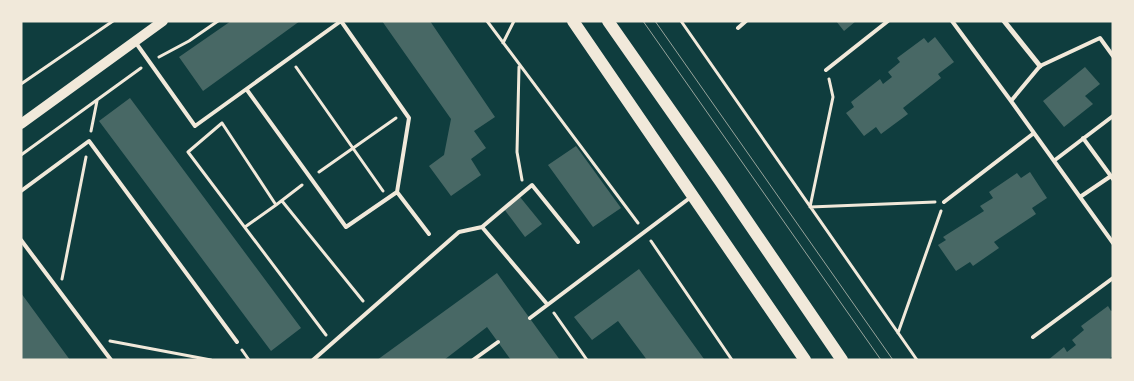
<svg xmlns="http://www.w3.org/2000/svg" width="1134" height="381" font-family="'Sofia Sans Condensed',sans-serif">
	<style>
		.building { fill: #486865 }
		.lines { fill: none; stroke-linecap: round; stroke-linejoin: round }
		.path { stroke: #f1e9da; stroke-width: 3 }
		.service { stroke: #f1e9da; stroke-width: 4 }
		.minor { stroke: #f1e9da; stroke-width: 5 }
		.secondary { stroke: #f1e9da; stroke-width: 10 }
		.primary { stroke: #f1e9da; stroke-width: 12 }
		.tram { stroke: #97a49c; stroke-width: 1 }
	</style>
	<rect width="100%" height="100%" fill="#0f3d3e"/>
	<path class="building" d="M231,21H300L203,91L179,57Z
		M382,21H430L495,117L474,131L486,148L471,159L481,175L451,196L429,166L444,155L451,119Z
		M836,21H856L844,31Z
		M935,37L954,62L938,74L941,78L903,108L908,114L881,134L876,127L864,136L846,113L854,107L851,102L880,79L883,84L892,77L888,72L900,62L897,58L924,38L928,43Z
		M1085,67L1100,84L1085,96L1093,104L1064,127L1043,101Z
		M130,98L301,328L271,351L99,121Z
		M576,146L621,208L593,227L548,165Z
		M1030,172L1047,198L1032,208L1036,214L994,242L999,248L973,266L970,262L956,271L938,245L946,240L943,237L984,211L980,206L993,198L989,192L1017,173L1021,178Z
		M520,197L542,224L525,237L504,209Z
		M639,269L704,359L703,360H647L618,321L592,340L574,317Z
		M497,273L560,360H511L487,327L444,360H377Z
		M21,293L48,330L70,360H21Z
		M1108,306L1111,311L1113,310V356L1108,360H1048L1064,347L1067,352L1076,345L1072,340L1084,330L1081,326Z"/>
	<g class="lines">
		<path class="path" d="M487,21L638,223
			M681,21L917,360
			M503,43L514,21
			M159,57L189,41L218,21
			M296,67L383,191
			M519,67L517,152L522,180
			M829,79L833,97L810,207L935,202
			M21,84L113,21
			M222,123L188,152L326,335
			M222,123L276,205L302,185
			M91,131L97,101
			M21,155L141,68
			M319,172L396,118
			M282,201L363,301
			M245,227L276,205
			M651,241L732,360
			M62,279L86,157
			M554,313L587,360
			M898,333L941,211
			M110,341L211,360
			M242,350L249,360"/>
		<path class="service" d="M952,21L1011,101
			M738,28L746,21
			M136,43L195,126L341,21L409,118L397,192
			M1113,56L1100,38L1040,66L1011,101L1113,243
			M826,70L888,21
			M247,90L346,227L397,192L429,234
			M1083,138L1113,179
			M1055,160L1113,116
			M21,191L89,141L237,342
			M1080,197L1111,176
			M944,202L1034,133
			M482,227L547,304
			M21,240L111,360
			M530,318L691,197
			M1033,337L1113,278
			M313,360L459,232L482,227L532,185L578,242
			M473,360L498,342"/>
		<path class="minor" d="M1004,21L1040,66"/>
		<path class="secondary" d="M21,124L163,21"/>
		<path class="primary" d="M573,21L805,360
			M608,21L720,181L842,360"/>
		<path class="tram" d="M643,21L881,360
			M655,21L893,360"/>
	</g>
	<rect width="1134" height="381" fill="none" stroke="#f1e9da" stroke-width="45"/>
</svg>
